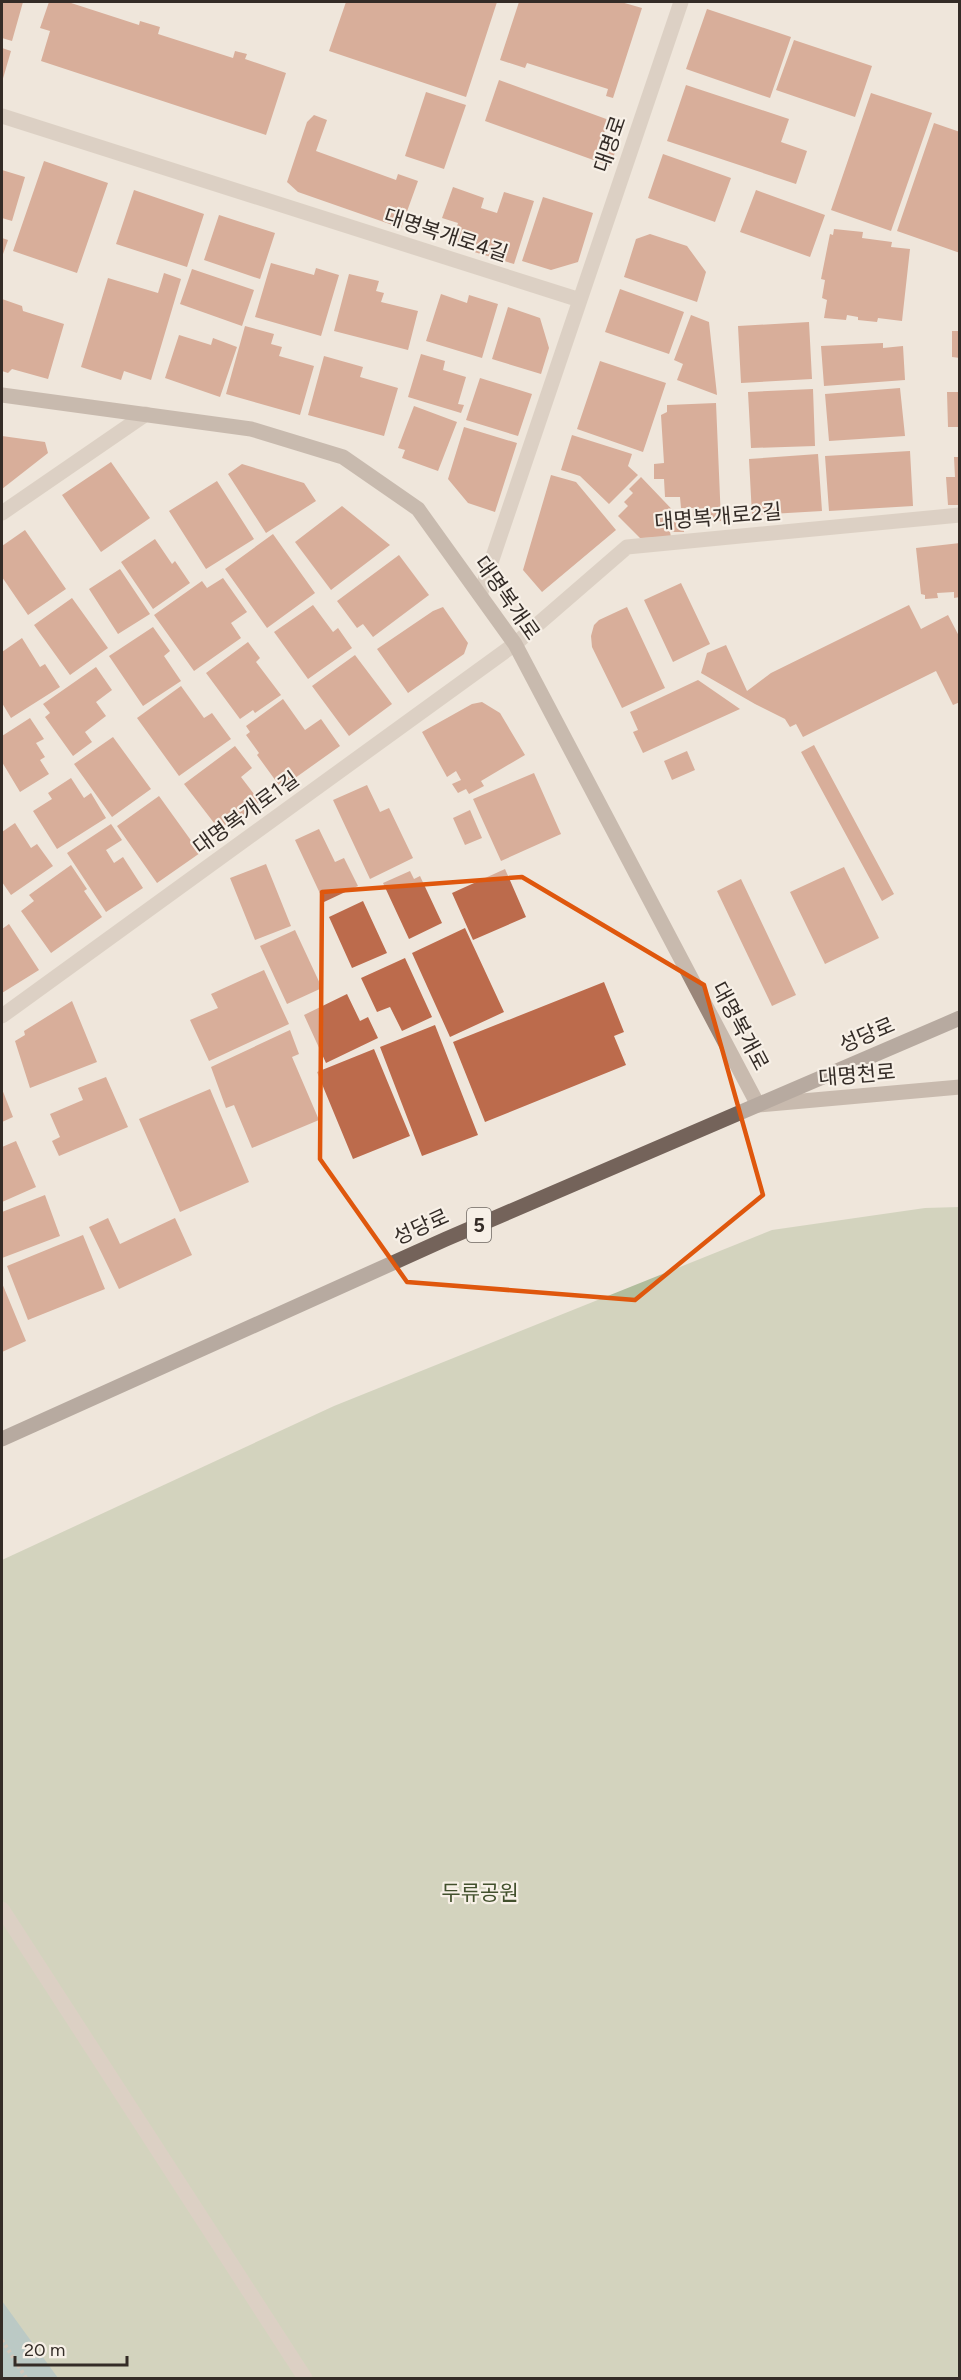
<svg xmlns="http://www.w3.org/2000/svg" width="961" height="2380" font-family="Figtree,'Noto Sans KR',sans-serif">
	<style>
		.green { fill: #b1bd9c }
		.water { fill: #7ca7aa }
		.building { fill: #bc6b4c }
		.lines { fill: none; stroke-linecap: round; stroke-linejoin: round }
		.path { stroke: #b2a192; stroke-width: 4; stroke-dasharray: 3 3; stroke-linecap: butt }
		.lane { stroke: #c6b7a8; stroke-width: 15 }
		.street { stroke: #c6b7a8; stroke-width: 15 }
		.secondary { stroke: #9a8679; stroke-width: 15 }
		.primary { stroke: #74635a; stroke-width: 15 }
		.marked { fill: none; stroke: #df570d; stroke-width: 4.5; stroke-linejoin: round }
		.labels { text-anchor: middle; stroke-width: 4.5; stroke-linejoin: round; paint-order: stroke }
		.shield { fill: #f7f0e7; stroke: #6e6761; stroke-width: 1.5 }
		.shield-label { font-size: 20px; font-weight: bold; fill: #342c27 }
		.street-label { font-size: 21px; fill: #342c27; stroke: #f7f0e7 }
		.park-label { font-size: 21px; fill: #42502d; stroke: #f7f0e7 }
	</style>
	<rect width="100%" height="100%" fill="#efe6db"/>
	<path class="green" d="M959,1207V2378H2V1560L334,1406L772,1230L925,1208Z"/>
	<path class="water" d="M2,2301L58,2378H2Z"/>
	<path class="building" d="M2,2H23L12,41L2,38Z
		M49,2H68L139,25L140,21L160,27L158,34L233,58L235,51L247,54L245,59L286,73L266,135L41,61L50,31L40,28Z
		M346,2H497L466,97L329,51Z
		M519,2H621L642,8L613,98L606,96L608,89L527,63L525,68L500,60Z
		M707,9L791,37L770,98L686,69Z
		M794,40L872,66L855,117L776,90Z
		M2,48L11,51L2,82Z
		M499,80L609,120L604,133L620,139L610,166L485,121Z
		M686,85L789,119L781,142L807,151L796,184L667,141Z
		M426,92L466,105L444,169L405,156Z
		M871,93L932,113L891,231L831,210Z
		M314,115L327,120L316,151L396,180L398,174L418,181L401,228L298,192L287,182L307,122Z
		M934,123L960,132V253L897,231Z
		M663,154L731,178L715,222L648,198Z
		M44,161L108,183L77,273L13,251Z
		M2,170L25,177L12,221L2,218Z
		M453,187L484,198L481,208L497,213L504,192L534,201L514,264L451,245L458,223L442,218Z
		M134,190L204,214L187,267L116,244Z
		M756,190L825,215L810,257L740,232Z
		M543,197L593,213L578,262L551,270L522,261Z
		M219,215L275,233L260,279L204,260Z
		M834,229L863,232L862,238L892,242L891,247L910,249L902,321L878,318L877,322L858,320V317L847,315L846,320L824,318L827,300L822,298L825,280L821,279L830,234L833,235Z
		M650,234L687,246L706,272L697,302L624,277L636,239Z
		M2,238L8,240L2,257Z
		M271,263L314,275L316,268L339,275L321,336L255,317Z
		M192,269L254,290L242,326L180,304Z
		M164,273L181,279L151,380L124,371L121,380L81,367L108,278L158,293Z
		M349,274L379,281L376,291L384,293L381,302L418,311L408,350L334,331Z
		M620,289L684,312L669,354L605,332Z
		M441,294L467,303L469,295L498,304L482,358L426,341Z
		M2,299L22,306L23,311L64,324L48,379L12,369L8,373L2,371Z
		M508,307L540,318L549,348L541,374L492,359Z
		M691,315L709,322L717,395L677,380L683,364L674,360Z
		M809,322L812,379L741,383L738,326Z
		M245,326L274,334L271,344L282,347L279,356L314,366L300,415L226,394Z
		M952,331H960V358L952,357Z
		M179,335L211,345L213,338L237,347L220,397L165,378Z
		M883,343V348L903,346L905,380L824,386L821,346Z
		M421,354L445,361L443,370L466,377L458,404L464,405L461,413L408,397Z
		M324,356L363,367L360,377L398,388L384,436L308,415Z
		M600,361L666,383L643,452L577,429Z
		M480,378L532,394L518,436L466,420Z
		M900,388L905,436L829,441L825,394Z
		M813,389L815,446L751,448L748,392Z
		M947,392H960V427H948Z
		M716,403L721,521L694,522L693,508H681L680,497H665L664,479H654V464L664,463L661,415L667,412V405Z
		M414,406L457,422L438,471L402,458L405,450L398,448Z
		M464,427L517,443L495,512L468,503L448,479Z
		M572,435L632,454L628,466L638,475L609,504L580,476L561,470Z
		M2,436L45,442L48,453L2,489Z
		M910,451L913,506L829,511L825,456Z
		M818,454L822,511L752,515L749,459Z
		M954,457H960V505H948L946,477H955Z
		M111,462L150,518L101,552L62,495Z
		M242,464L304,483L316,501L266,533L228,474Z
		M551,475L576,482L616,530L542,592L523,570Z
		M641,477L684,522V532H670L671,537L640,538L618,516L628,506L624,502L633,493L629,489Z
		M217,481L254,539L206,569L169,511Z
		M342,506L390,545L331,590L295,542Z
		M25,530L66,589L28,615L2,577V546Z
		M273,534L315,593L267,628L225,569Z
		M155,539L172,564L175,561L190,583L153,609L121,562Z
		M960,543V597L954,598V592L937,593L938,598L925,599V595L921,594L916,548Z
		M399,555L429,595L373,637L363,624L357,628L337,601Z
		M120,569L150,614L118,634L89,589Z
		M223,578L247,612L231,623L241,638L194,671L154,615L202,581L207,588Z
		M681,583L710,644L673,662L644,600Z
		M72,598L108,648L70,675L34,625Z
		M313,605L333,632L338,628L352,648L308,679L274,632Z
		M909,605L921,629L948,615L960,638V702L953,705L936,671L803,737L796,724L790,727L785,719L755,704L701,673L707,653L726,645L747,691L771,673Z
		M443,607L468,643L464,654L408,693L377,649L433,611Z
		M627,607L665,688L622,708L592,647L591,636L594,625L599,620Z
		M153,627L170,651L164,656L181,681L143,706L109,656Z
		M22,638L40,667L45,664L60,687L11,718L2,703V652Z
		M248,642L260,658L256,662L281,695L255,713L253,710L240,719L206,673Z
		M355,655L392,704L349,736L312,686Z
		M96,667L112,690L96,702L106,716L85,732L92,742L73,756L45,717L50,713L43,704Z
		M698,680L740,709L643,753L633,732L638,730L630,712Z
		M181,686L204,718L212,713L231,739L179,776L137,718Z
		M283,699L305,730L321,719L340,746L281,788L257,755L259,753L246,735L250,732L246,726Z
		M482,702L500,713L525,755L481,781L484,786L469,794L466,789L458,793L452,784L461,780L456,771L447,777L422,732L472,704Z
		M30,718L44,739L36,743L45,757L40,760L49,774L20,792L2,762V736Z
		M113,737L151,789L112,817L74,764Z
		M814,745L894,894L882,901L801,752Z
		M235,746L252,768L241,777L260,802L221,832L184,784Z
		M687,751L695,770L672,780L664,761Z
		M534,773L561,834L501,861L473,799Z
		M71,778L84,798L91,793L106,818L57,849L33,811L52,799L48,793Z
		M367,785L380,812L389,808L413,858L370,879L333,800Z
		M159,796L200,853L157,883L117,826Z
		M470,810L482,838L465,845L453,818Z
		M15,823L31,848L37,844L53,866L11,895L2,882V832Z
		M111,824L122,840L106,850L114,863L123,857L143,888L106,912L67,853Z
		M319,829L335,862L344,858L358,886L324,902L295,840Z
		M266,864L291,926L255,940L230,878Z
		M71,865L87,889L84,891L102,917L51,953L21,911L34,901L29,895Z
		M844,867L879,938L825,964L790,892Z
		M505,869L526,917L473,940L452,893Z
		M410,871L414,879L420,876L442,923L409,939L383,883Z
		M741,879L796,995L772,1006L717,891Z
		M363,901L387,953L352,968L329,917Z
		M9,924L39,970L2,993V929Z
		M465,928L504,1012L450,1037L412,953Z
		M295,930L322,988L287,1004L260,946Z
		M405,958L432,1017L402,1031L390,1007L377,1012L361,978Z
		M264,970L289,1024L209,1061L190,1020L218,1008L211,994Z
		M604,982L624,1032L614,1036L626,1065L485,1122L453,1042Z
		M347,994L360,1021L368,1017L378,1038L326,1063L304,1015Z
		M72,1001L97,1062L30,1088L15,1041L25,1035L24,1031Z
		M435,1025L478,1135L422,1156L380,1047Z
		M290,1030L299,1054L292,1057L319,1120L252,1148L234,1105L226,1108L211,1067Z
		M374,1049L410,1136L353,1159L317,1072Z
		M106,1077L128,1127L59,1156L52,1141L60,1137L50,1114L83,1100L78,1088Z
		M2,1089L13,1117L2,1122Z
		M210,1089L249,1182L180,1212L139,1119Z
		M16,1141L36,1187L2,1202V1147Z
		M45,1195L60,1236L2,1258V1212Z
		M108,1218L120,1244L175,1218L192,1255L119,1289L89,1227Z
		M83,1235L105,1289L28,1320L7,1266Z
		M2,1283L26,1341L2,1352Z"/>
	<g class="lines">
		<path class="path" d="M2,2340L26,2378"/>
		<path class="lane" d="M2,1909L305,2378"/>
		<path class="street" d="M2,116L580,300
			M2,513L146,414
			M480,595L681,2
			M2,1016L515,644L627,547L960,515"/>
		<path class="secondary" d="M2,395L251,429L343,457L418,509L515,644L758,1105L960,1087"/>
		<path class="primary" d="M2,1439L446,1239L960,1018"/>
	</g>
	<path d="M0 0H961V2380H0ZM522,877L704,985L763,1195L635,1300L407,1282L320,1159L322,892Z" fill="#efe6db" fill-opacity=".55" fill-rule="evenodd"/>
	<path class="marked" d="M522,877L704,985L763,1195L635,1300L407,1282L320,1159L322,892Z"/>
	<g class="labels">
		<rect class="shield" x="467" y="1208" width="24" height="34" rx="4.5"/>
		<g class="shield-label">
			<text x="479" y="1232">5</text>
		</g>
		<g class="street-label">
			<text transform="translate(610 144) rotate(-71)" y="7">대명로</text>
			<text transform="translate(446 235) rotate(18)" y="7">대명복개로4길</text>
			<text transform="translate(718 517) rotate(-5)" y="7">대명복개로2길</text>
			<text transform="translate(507 598) rotate(55)" y="7">대명복개로</text>
			<text transform="translate(246 813) rotate(-36)" y="7">대명복개로1길</text>
			<text transform="translate(740 1026) rotate(62)" y="7">대명복개로</text>
			<text transform="translate(867 1035) rotate(-23)" y="7">성당로</text>
			<text transform="translate(857 1075) rotate(-5)" y="7">대명천로</text>
			<text transform="translate(421 1227) rotate(-24)" y="7">성당로</text>
		</g>
		<g class="park-label">
			<text x="480" y="1900">두류공원</text>
		</g>
	</g>
	<rect width="961" height="2380" fill="none" stroke="#342c27" stroke-width="6"/>
	<path d="M15 2356v9h112v-9" fill="none" stroke="#342c27" stroke-width="3"/>
	<text x="24" y="2356" font-size="18" fill="#342c27" stroke="#f7f0e7" stroke-width="4.5" paint-order="stroke">20 m</text>
</svg>
